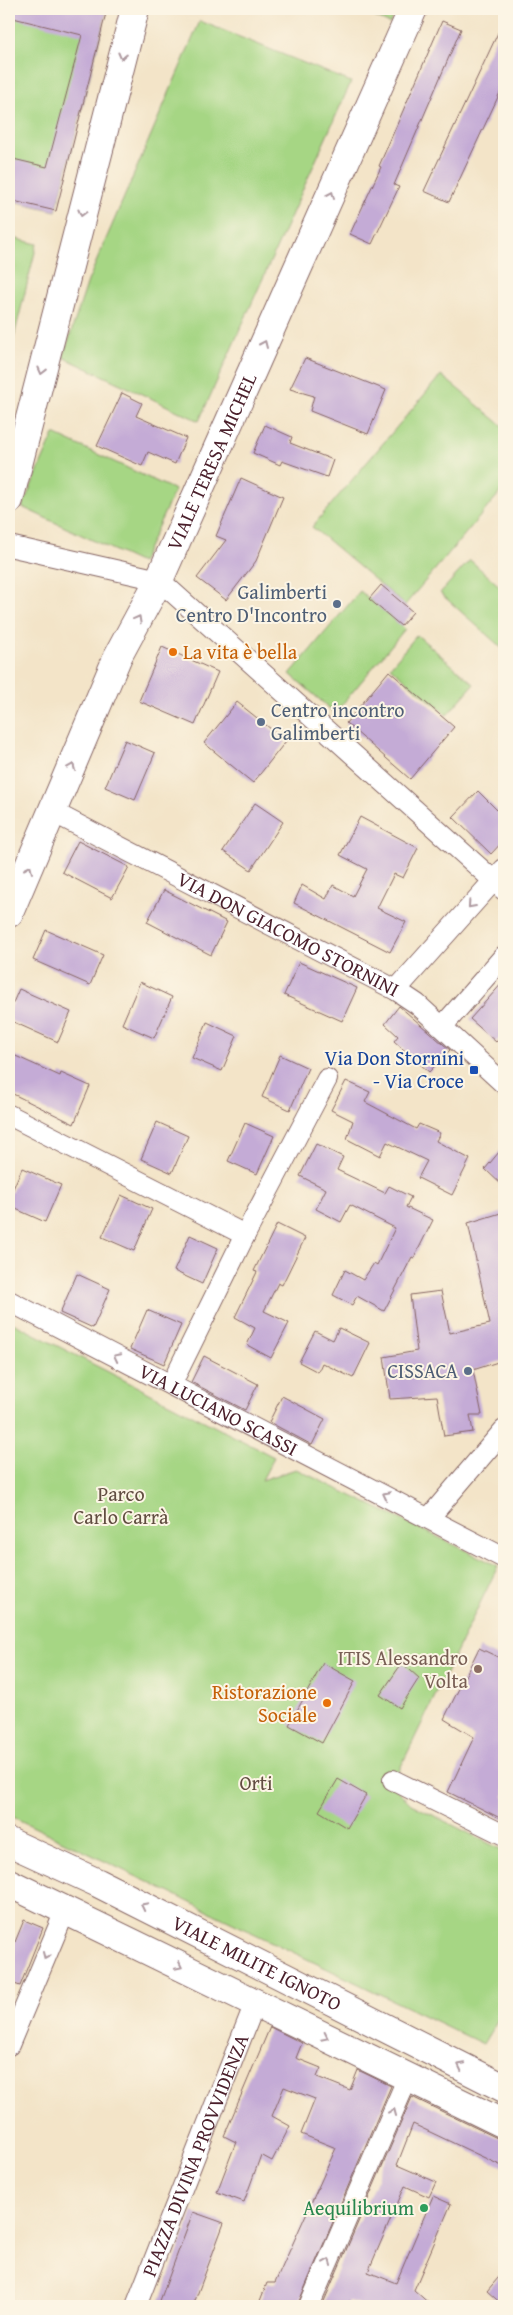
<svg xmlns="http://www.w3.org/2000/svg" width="513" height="2315" font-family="'Gentium Book Plus',serif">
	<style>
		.green { fill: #a6d684; stroke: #787a58 }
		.building { fill: #c4abd6 }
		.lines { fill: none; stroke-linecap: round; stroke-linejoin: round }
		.street-casing { stroke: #856462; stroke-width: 22 }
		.secondary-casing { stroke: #856462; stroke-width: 30 }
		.street { stroke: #fff; stroke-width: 20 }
		.secondary { stroke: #fff; stroke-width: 28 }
		.oneway { stroke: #ae9aa0 }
		.service-dot { fill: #5c6f8a; stroke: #fcf5e5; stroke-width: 2 }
		.food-dot { fill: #e8710a; stroke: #fcf5e5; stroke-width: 2 }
		.transit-dot { fill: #1a4fb4; stroke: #fcf5e5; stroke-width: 2 }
		.education-dot { fill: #8d6e63; stroke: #fcf5e5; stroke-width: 2 }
		.leisure-dot { fill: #2e9e5b; stroke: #fcf5e5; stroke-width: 2 }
		.labels { text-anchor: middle; stroke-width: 4; stroke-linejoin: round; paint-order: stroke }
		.street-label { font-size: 20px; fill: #4a1f2b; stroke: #fcf5e5 }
		.service-label { font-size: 20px; fill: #4e5e75; stroke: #fcf5e5; text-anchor: end }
		.food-label { font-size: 20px; fill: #c56008; stroke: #fcf5e5; text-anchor: start }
		.transit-label { font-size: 20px; fill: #164399; stroke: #fcf5e5; text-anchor: end }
		.park-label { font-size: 20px; fill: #614d41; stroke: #fcf5e5 }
		.education-label { font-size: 20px; fill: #785e54; stroke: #fcf5e5; text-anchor: end }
		.leisure-label { font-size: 20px; fill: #27864d; stroke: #fcf5e5; text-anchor: end }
	</style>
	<rect width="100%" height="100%" fill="#fcf5e5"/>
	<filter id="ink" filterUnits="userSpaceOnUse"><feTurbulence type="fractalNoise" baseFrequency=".02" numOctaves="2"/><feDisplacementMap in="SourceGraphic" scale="10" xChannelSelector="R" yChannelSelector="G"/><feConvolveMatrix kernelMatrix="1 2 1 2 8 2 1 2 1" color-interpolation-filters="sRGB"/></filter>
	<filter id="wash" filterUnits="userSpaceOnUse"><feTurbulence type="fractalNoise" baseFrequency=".0096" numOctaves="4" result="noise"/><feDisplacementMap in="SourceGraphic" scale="20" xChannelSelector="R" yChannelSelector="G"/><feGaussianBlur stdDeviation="1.12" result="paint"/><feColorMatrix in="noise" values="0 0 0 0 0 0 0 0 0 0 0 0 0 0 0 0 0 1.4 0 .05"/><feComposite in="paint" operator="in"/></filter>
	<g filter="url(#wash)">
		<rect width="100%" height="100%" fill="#f3e4c8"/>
		<path class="green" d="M9,9H107L56,211L9,200Z
			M358,9H397L390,24Z
			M200,21L351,82L199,421L63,357L88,281Z
			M9,237L37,244L9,357Z
			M441,375L504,427V488L405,605L312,527Z
			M54,434L175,490L141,563L22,507Z
			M470,560L504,590V650L440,593Z
			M360,591L405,629L335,713L290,674Z
			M417,635L474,684L447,715L390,667Z
			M9,1321L274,1457L262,1480L296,1469L498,1566L392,1785L411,1804L504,1851V2009L483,2044L9,1815Z"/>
		<g id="blocks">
			<path class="building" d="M9,9H107L56,211L9,200V158L47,167L82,35L9,17Z
				M504,20V84L449,202L424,191Z
				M442,21L461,29L394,185L399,187L372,244L350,234L381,167L379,166Z
				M305,358L386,390L368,434L310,411L314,396L290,389Z
				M122,393L142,403L136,416L186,438L175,464L148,452L142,466L97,446Z
				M265,425L292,437L290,443L333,460L327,477L282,461L280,465L253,453Z
				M241,478L283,497L256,561L226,600L197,578L226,540L216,536Z
				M381,585L413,612L401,626L369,599Z
				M162,647L218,672L195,725L139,701Z
				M389,671L454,727L410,779L346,723Z
				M237,702L286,741L253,783L204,743Z
				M125,740L155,753L135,800L105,787Z
				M478,791L504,817V840L491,854L453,817Z
				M255,803L283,822L251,870L223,851Z
				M360,817L418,848L403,878L394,874L377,908L406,922L390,952L294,903L302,885L326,899L333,885L353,896L367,869L340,855Z
				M78,841L129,867L112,898L62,872Z
				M164,890L227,922L211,955L147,922Z
				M46,930L103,955L90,985L33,960Z
				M299,962L357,988L342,1021L284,995Z
				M504,981V1034L496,1042L470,1019Z
				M140,982L172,997L154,1038L122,1024Z
				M19,989L71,1012L58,1042L9,1020V1012Z
				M399,1006L450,1050L429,1072L394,1041L398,1036L385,1024Z
				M207,1022L237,1036L222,1071L192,1058Z
				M9,1053L60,1076L61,1073L90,1086L74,1124L9,1092Z
				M280,1055L308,1068L290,1110L262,1097Z
				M346,1081L370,1092L365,1102L416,1129L419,1124L440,1133L436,1141L470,1159L452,1195L418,1178L427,1161L387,1142L380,1156L347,1139L353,1121L331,1110Z
				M157,1122L188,1136L172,1173L141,1159Z
				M245,1123L274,1136L257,1174L228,1161Z
				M316,1144L343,1157L337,1170L385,1193L389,1186L411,1197L406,1207L433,1220L414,1258L412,1257L384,1311L357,1296L352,1305L333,1295L345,1270L363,1280L374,1263L377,1265L395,1228L350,1205L341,1222L316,1209L326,1189L300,1176Z
				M504,1146V1187L485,1169Z
				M22,1168L61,1185L45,1222L9,1206V1198Z
				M121,1195L152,1209L134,1251L102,1237Z
				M504,1212V1360L473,1370L482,1415H470L473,1432L444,1436L437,1396L390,1399L384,1357L417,1351L410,1295L441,1291L450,1333L490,1324L468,1223Z
				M277,1224L305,1238L282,1285L278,1283L264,1311L289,1323L271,1358L247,1345L255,1328L235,1317L257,1272L254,1271Z
				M190,1235L218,1248L202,1284L174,1271Z
				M77,1274L110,1289L93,1328L60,1313Z
				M147,1310L181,1325L164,1364L130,1349Z
				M339,1328L370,1343L353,1378L322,1363L318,1372L299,1362L315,1331L333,1340Z
				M204,1356L258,1384L245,1410L191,1382Z
				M282,1396L325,1419L312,1445L269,1422Z
				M479,1648L504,1660V1820L448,1792L474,1737L444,1719Z
				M323,1663L355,1681L322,1743L289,1725Z
				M402,1663L419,1678L400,1708L380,1695Z
				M338,1779L366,1795L347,1828L319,1811Z
				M24,1920L43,1928L20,1986L9,1982V1939L15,1942Z
				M270,2027L302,2043L296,2058L321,2068L317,2077L350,2090L358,2070L391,2086L297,2306H258L267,2283H275L336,2148L301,2134L315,2099L284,2087L272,2116L290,2126L272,2161L261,2155L244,2202L217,2192L236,2142L224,2136Z
				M412,2097L497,2138L504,2139V2167L413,2124L397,2165L436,2182L429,2197L405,2186L368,2272L396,2283L433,2196L451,2204L414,2290L432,2306H364L349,2301L347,2306H322Z
				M193,2212L224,2223L193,2306H158Z
				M504,2271V2306L487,2291Z"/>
		</g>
	</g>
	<g filter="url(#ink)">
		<use href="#blocks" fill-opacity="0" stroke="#856462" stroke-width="1"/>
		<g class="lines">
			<defs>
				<g id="street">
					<path d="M9,546L159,580L504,890"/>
					<path id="s1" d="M53,812L396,990L417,1004L504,1084"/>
					<path d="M396,990L504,869"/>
					<path d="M442,1027L504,956"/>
					<path d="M9,1115L245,1235"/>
					<path id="s2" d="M9,1301L504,1558"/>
					<path d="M171,1385L245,1235L327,1079"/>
					<path d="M429,1518L504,1430"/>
					<path d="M393,1780L504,1835"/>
					<path d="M9,2045L65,1911"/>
					<path id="s3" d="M136,2306L255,2003"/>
					<path d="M309,2306L408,2077"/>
				</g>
				<g id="secondary">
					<path d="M9,500L135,9"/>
					<path id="s4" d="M9,913L118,656L159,580L413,9"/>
					<path id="s5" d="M9,1842L98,1883L504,2088"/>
					<path d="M9,1883L504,2124"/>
				</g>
			</defs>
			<use href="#street" class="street-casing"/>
			<use href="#secondary" class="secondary-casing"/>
			<use href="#street" class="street"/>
			<use href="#secondary" class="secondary"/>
		</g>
		<defs><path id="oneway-chevron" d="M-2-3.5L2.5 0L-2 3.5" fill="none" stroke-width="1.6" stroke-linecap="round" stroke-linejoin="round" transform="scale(1.25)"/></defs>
		<g class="oneway">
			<use href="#oneway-chevron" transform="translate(122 56) rotate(104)"/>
			<use href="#oneway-chevron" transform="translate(331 195) rotate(-66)"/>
			<use href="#oneway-chevron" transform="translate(82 213) rotate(104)"/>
			<use href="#oneway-chevron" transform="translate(264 344) rotate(-66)"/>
			<use href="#oneway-chevron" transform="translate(42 371) rotate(104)"/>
			<use href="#oneway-chevron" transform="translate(138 619) rotate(-61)"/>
			<use href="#oneway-chevron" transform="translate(72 767) rotate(-67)"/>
			<use href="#oneway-chevron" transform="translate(29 869) rotate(-66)"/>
			<use href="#oneway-chevron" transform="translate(471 905) rotate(132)"/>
			<use href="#oneway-chevron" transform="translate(117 1357) rotate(-153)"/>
			<use href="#oneway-chevron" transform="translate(386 1495) rotate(-153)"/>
			<use href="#oneway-chevron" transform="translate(144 1906) rotate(-153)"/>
			<use href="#oneway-chevron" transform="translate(46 1956) rotate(113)"/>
			<use href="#oneway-chevron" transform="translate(179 1966) rotate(26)"/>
			<use href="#oneway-chevron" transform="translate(325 2037) rotate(26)"/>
			<use href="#oneway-chevron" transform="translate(461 2066) rotate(-153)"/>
			<use href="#oneway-chevron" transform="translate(393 2112) rotate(-67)"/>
			<use href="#oneway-chevron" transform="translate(328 2262) rotate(-67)"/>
		</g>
	</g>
	<g class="service-dot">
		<circle cx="337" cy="604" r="5"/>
		<circle cx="261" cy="722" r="5"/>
		<circle cx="468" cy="1371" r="5"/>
	</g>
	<g class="food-dot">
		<circle cx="173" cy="652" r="5"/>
		<circle cx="327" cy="1703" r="5"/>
	</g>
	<rect class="transit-dot" x="469" y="1065" width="10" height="10" rx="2.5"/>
	<circle class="education-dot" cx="478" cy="1669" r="5"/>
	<circle class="leisure-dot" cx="424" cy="2208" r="5"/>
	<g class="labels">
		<g class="street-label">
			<text dy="7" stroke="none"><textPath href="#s4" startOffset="495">VIALE TERESA MICHEL</textPath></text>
			<text dy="7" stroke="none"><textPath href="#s1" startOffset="265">VIA DON GIACOMO STORNINI</textPath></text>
			<text dy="7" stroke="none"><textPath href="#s2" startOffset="236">VIA LUCIANO SCASSI</textPath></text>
			<text dy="7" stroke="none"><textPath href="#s5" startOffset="276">VIALE MILITE IGNOTO</textPath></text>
			<text dy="7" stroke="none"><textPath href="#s3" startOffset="162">PIAZZA DIVINA PROVVIDENZA</textPath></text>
		</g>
		<g class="service-label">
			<text x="327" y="599">Galimberti<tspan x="327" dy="23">Centro D'Incontro</tspan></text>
			<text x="271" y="717" text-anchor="start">Centro incontro<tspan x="271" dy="23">Galimberti</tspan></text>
			<text x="458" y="1378">CISSACA</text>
		</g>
		<g class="food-label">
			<text x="183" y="659">La vita è bella</text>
			<text x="317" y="1699" text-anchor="end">Ristorazione<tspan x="317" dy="23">Sociale</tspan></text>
		</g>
		<g class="transit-label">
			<text x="464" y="1065">Via Don Stornini<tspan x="464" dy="23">- Via Croce</tspan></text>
		</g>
		<g class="park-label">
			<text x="121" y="1501">Parco<tspan x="121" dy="23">Carlo Carrà</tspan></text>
			<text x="256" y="1790">Orti</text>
		</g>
		<g class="education-label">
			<text x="468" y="1665">ITIS Alessandro<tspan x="468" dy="23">Volta</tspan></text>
		</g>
		<g class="leisure-label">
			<text x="414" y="2215">Aequilibrium</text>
		</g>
	</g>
	<rect width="513" height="2315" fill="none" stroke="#fcf5e5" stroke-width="30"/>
</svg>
